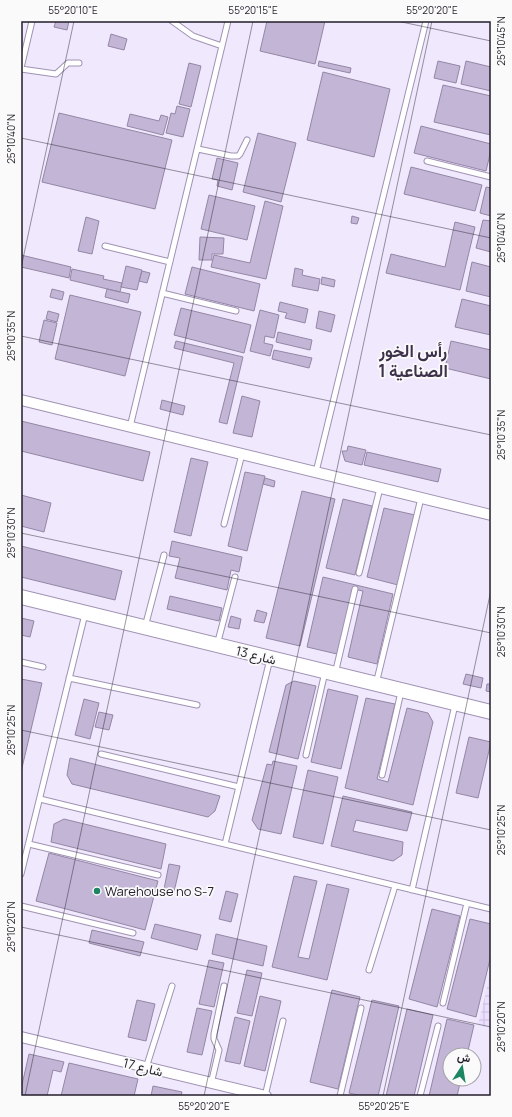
<svg xmlns="http://www.w3.org/2000/svg" width="512" height="1117" font-family="Manrope,Vazirmatn,sans-serif">
	<style>
		.industrial { fill: url(#industrial-grid) }
		.building { fill: #c3b5d6; stroke: #9487a6 }
		.lines { fill: none; stroke-linecap: round; stroke-linejoin: round }
		.lane-casing { stroke: #a093b3; stroke-width: 7 }
		.street-casing { stroke: #a093b3; stroke-width: 12 }
		.secondary-casing { stroke: #a093b3; stroke-width: 16 }
		.lane { stroke: #fff; stroke-width: 5 }
		.street { stroke: #fff; stroke-width: 10 }
		.secondary { stroke: #fff; stroke-width: 14 }
		.ticks { fill: none; stroke: #231e2a; stroke-width: 1; stroke-opacity: 0.45 }
		.poi-dot { fill: #1d8561; stroke: #fafafa; stroke-width: 1.5 }
		.labels { text-anchor: middle; stroke-width: 3.5; stroke-linejoin: round; paint-order: stroke }
		.street-label { font-size: 13px; fill: #231e2a; stroke: #fafafa }
		.poi-label { font-size: 13px; fill: #231e2a; stroke: #fafafa; text-anchor: start }
		.district-label { font-size: 17px; font-weight: bold; fill: #3d314c; stroke: #fafafa }
		.neatline { fill: none; stroke: #231e2a; stroke-width: 1.5 }
		.ticks-label { font-size: 10px; text-anchor: middle; fill: #231e2a }
	</style>
	<defs>
		<pattern id="industrial-grid" width="8" height="8" patternUnits="userSpaceOnUse"><rect width="8" height="8" fill="#ebdeff"/><path d="M0 4h8M4 0v8" fill="none" stroke="#c9bedb"/></pattern>
	</defs>
	<rect width="100%" height="100%" fill="#f0e8fd"/>
	<path class="industrial" d="M491,971V1028L478,1025Z"/>
	<path class="building" d="M56,21H69L67,30L54,27Z
		M267,21H325L315,64L260,51Z
		M111,34L127,39L124,50L108,46Z
		M319,61L351,68L350,73L318,66Z
		M438,61L460,66L456,83L434,78Z
		M466,61L491,67V91L461,84Z
		M189,63L201,66L191,107L179,104Z
		M323,72L390,89L374,157L307,140Z
		M443,85L491,96V135L434,122Z
		M177,106L190,109L183,137L166,133L171,113L175,114Z
		M59,113L172,140L155,209L42,182Z
		M130,114L159,121L161,115L168,117L163,135L127,126Z
		M421,126L491,144V150L486,171L414,153Z
		M258,133L296,143L281,202L243,192Z
		M217,158L238,163L232,190L217,186L218,180L212,179Z
		M411,167L482,185L475,211L404,194Z
		M486,187L491,188V216L480,213Z
		M209,195L255,206L247,240L201,229Z
		M265,201L283,206L266,279L211,267L214,255L250,263Z
		M352,216L359,218L357,224L351,223Z
		M86,217L99,221L92,254L78,251Z
		M483,220L491,221V252L476,248Z
		M455,222L475,227L460,290L386,273L391,254L445,267Z
		M200,237L224,238L223,254H212V260H199Z
		M21,255L71,267L69,278L21,267Z
		M472,262L491,267V297L466,291Z
		M126,266L142,270L137,290L121,287Z
		M192,267L260,284L254,311L185,294Z
		M295,268L303,270L302,275L320,279L318,291L292,286Z
		M72,269L104,276L103,279L122,283L120,292L70,280Z
		M142,271L150,273L147,283L139,281Z
		M322,277L335,280L334,287L321,284Z
		M52,289L64,292L62,300L50,297Z
		M107,289L130,294L128,303L105,297Z
		M70,295L141,312L125,376L55,359Z
		M462,299L491,306V335L455,327Z
		M280,302L308,309L305,323L285,318L287,313L278,311Z
		M181,308L251,325L244,353L174,335Z
		M260,310L279,315L274,338L265,336L264,343L273,345L270,356L250,351Z
		M48,311L59,314L57,322L46,319Z
		M319,311L335,315L331,332L316,328Z
		M44,320L57,323L52,345L39,342Z
		M278,332L312,340L310,350L276,342Z
		M176,341L243,357L227,424L219,422L234,363L174,348Z
		M451,341L491,350V379L445,368Z
		M274,350L312,358L309,368L272,359Z
		M242,396L260,401L252,437L233,433Z
		M162,400L185,406L183,415L160,409Z
		M21,421L150,452L143,481L21,451Z
		M348,446L366,450L362,465L345,461L342,451H347Z
		M367,452L441,469L438,482L364,465Z
		M191,458L208,462L191,536L174,532Z
		M245,472L265,476L247,551L228,546Z
		M265,478L275,481L274,487L263,484Z
		M302,491L335,499L300,646L266,638Z
		M21,495L51,503L44,532L21,526Z
		M343,499L372,506L355,575L326,568Z
		M384,508L415,515L398,585L367,577Z
		M172,541L242,557L239,572L231,570L227,590L175,578L180,558L169,556Z
		M21,546L122,571L115,600L21,577Z
		M323,577L393,594L377,664L348,657L363,591L353,589L337,654L307,647Z
		M170,596L222,608L219,621L167,609Z
		M257,610L267,613L264,623L254,621Z
		M231,616L241,619L239,629L228,627Z
		M21,618L34,621L30,637L21,635Z
		M466,674L483,678L481,688L463,684Z
		M21,679L42,683L21,772Z
		M294,681L316,686L298,759L269,752L286,685Z
		M487,684H491V692L486,691Z
		M328,689L358,696L341,769L311,762Z
		M366,698L395,704L377,779L388,782L407,708L428,713L433,722L413,805L345,788Z
		M84,699L99,703L90,739L75,735Z
		M99,712L113,715L109,730L95,727Z
		M469,737L491,742L478,798L456,793Z
		M70,758L220,796L215,811L208,817L72,784L67,775Z
		M273,761L297,766L281,834L258,829L252,820L267,764L272,765Z
		M308,770L338,777L323,844L293,837Z
		M343,796L412,812L407,831L356,820L353,831L403,842L402,855L393,861L331,846Z
		M64,819L166,844L161,869L51,842L54,824Z
		M49,853L158,881L145,930L36,901Z
		M169,864L180,866L173,896L163,894Z
		M294,876L317,881L298,957L309,959L327,884L349,889L327,980L272,967Z
		M226,891L238,894L231,922L219,919Z
		M432,909L460,916L437,1007L409,999Z
		M470,919L491,924V955L476,1017L447,1009Z
		M155,924L201,935L197,950L151,938Z
		M92,930L144,942L140,956L89,943Z
		M216,934L267,946L263,966L212,954Z
		M209,960L224,963L214,1007L199,1004Z
		M247,970L262,973L252,1016L237,1013Z
		M332,990L360,997L338,1089L310,1082Z
		M260,996L281,1001L265,1071L244,1066Z
		M137,1000L155,1004L146,1041L128,1037Z
		M372,1000L399,1006L378,1096H362L349,1093Z
		M197,1008L212,1011L202,1055L187,1052Z
		M407,1009L433,1015L414,1096H386Z
		M235,1017L250,1021L240,1064L225,1061Z
		M447,1019L474,1025L467,1055H450V1079H461L457,1096H429Z
		M29,1054L64,1062L61,1072L53,1070L47,1096H21V1089Z
		M69,1063L138,1079L134,1096H61Z
		M153,1086L182,1092L181,1096H151Z"/>
	<g class="lines">
		<defs>
			<path id="lane" d="M172,21L193,36L222,46
				M21,68L32,21
				M21,69L56,74L68,63H79
				M198,149L231,156H238L240,154L247,140
				M427,161L491,177
				M105,246L170,262
				M162,293L236,311
				M130,427L228,21
				M316,472L426,21
				M224,524L242,454
				M359,573L380,488
				M145,627L164,555
				M217,645L235,577
				M21,662L43,667
				M335,674L355,589
				M69,678L197,705
				M376,684L421,498
				M101,754L239,787
				M306,755L325,672
				M382,775L401,692
				M40,799L491,909
				M29,844L158,875
				M225,844L270,659
				M21,874L85,614
				M412,890L455,705
				M21,906L133,933
				M369,970L395,886
				M443,1003L467,903
				M146,1068L172,986
				M211,1084L219,1050L214,1039V1034L224,986
				M265,1096L283,1021
				M340,1096L361,1008
				M420,1096L438,1026"/>
			<path id="street" d="M21,400L491,515
				M21,1037L266,1096"/>
			<path id="secondary" d="M21,597L491,712"/>
		</defs>
		<use href="#lane" class="lane-casing"/>
		<use href="#street" class="street-casing"/>
		<use href="#secondary" class="secondary-casing"/>
		<use href="#lane" class="lane"/>
		<use href="#street" class="street"/>
		<use href="#secondary" class="secondary"/>
	</g>
	<path class="ticks" d="M397,21L491,41M21,138L491,238M21,268L74,21M21,336L491,435M21,533L491,633M21,730L491,830M21,927L491,1027M25,1096L253,21M204,1096L432,21M383,1096L491,590"/>
	<circle class="poi-dot" cx="97" cy="891" r="4"/>
	<g class="labels">
		<g class="street-label">
			<text transform="translate(256 655) rotate(14)" y="5">شارع 13</text>
			<text transform="translate(143 1067) rotate(14)" y="5">شارع 17</text>
		</g>
		<g class="poi-label">
			<text x="105" y="896">Warehouse no S-7</text>
		</g>
		<g class="district-label">
			<text x="413" y="357">رأس الخور<tspan x="413" dy="20">الصناعية 1</tspan></text>
		</g>
	</g>
	<rect width="512" height="1117" fill="none" stroke="#fafafa" stroke-width="44"/>
	<g transform="translate(462 1067) rotate(12)"><circle r="19" fill="#fafafa" stroke="#a4a2a7"/>
	<path d="M0-3L7 15L0 10L-7 15Z" fill="#1d8561"/>
	<text y="-6" font-size="11" font-weight="bold" text-anchor="middle" fill="#231e2a">ش</text>
	</g>
	<rect x="22" y="22" width="468" height="1073" class="neatline"/>
	<g class="ticks-label">
		<text x="73" y="14">55°20'10"E</text>
		<text x="253" y="14">55°20'15"E</text>
		<text x="432" y="14">55°20'20"E</text>
		<text transform="translate(501 41) rotate(-90)" y="4">25°10'45"N</text>
		<text transform="translate(11 139) rotate(-90)" y="4">25°10'40"N</text>
		<text transform="translate(501 238) rotate(-90)" y="4">25°10'40"N</text>
		<text transform="translate(11 336) rotate(-90)" y="4">25°10'35"N</text>
		<text transform="translate(501 435) rotate(-90)" y="4">25°10'35"N</text>
		<text transform="translate(11 533) rotate(-90)" y="4">25°10'30"N</text>
		<text transform="translate(501 632) rotate(-90)" y="4">25°10'30"N</text>
		<text transform="translate(11 730) rotate(-90)" y="4">25°10'25"N</text>
		<text transform="translate(501 830) rotate(-90)" y="4">25°10'25"N</text>
		<text transform="translate(11 927) rotate(-90)" y="4">25°10'20"N</text>
		<text transform="translate(501 1027) rotate(-90)" y="4">25°10'20"N</text>
		<text x="204" y="1110">55°20'20"E</text>
		<text x="384" y="1110">55°20'25"E</text>
	</g>
</svg>
